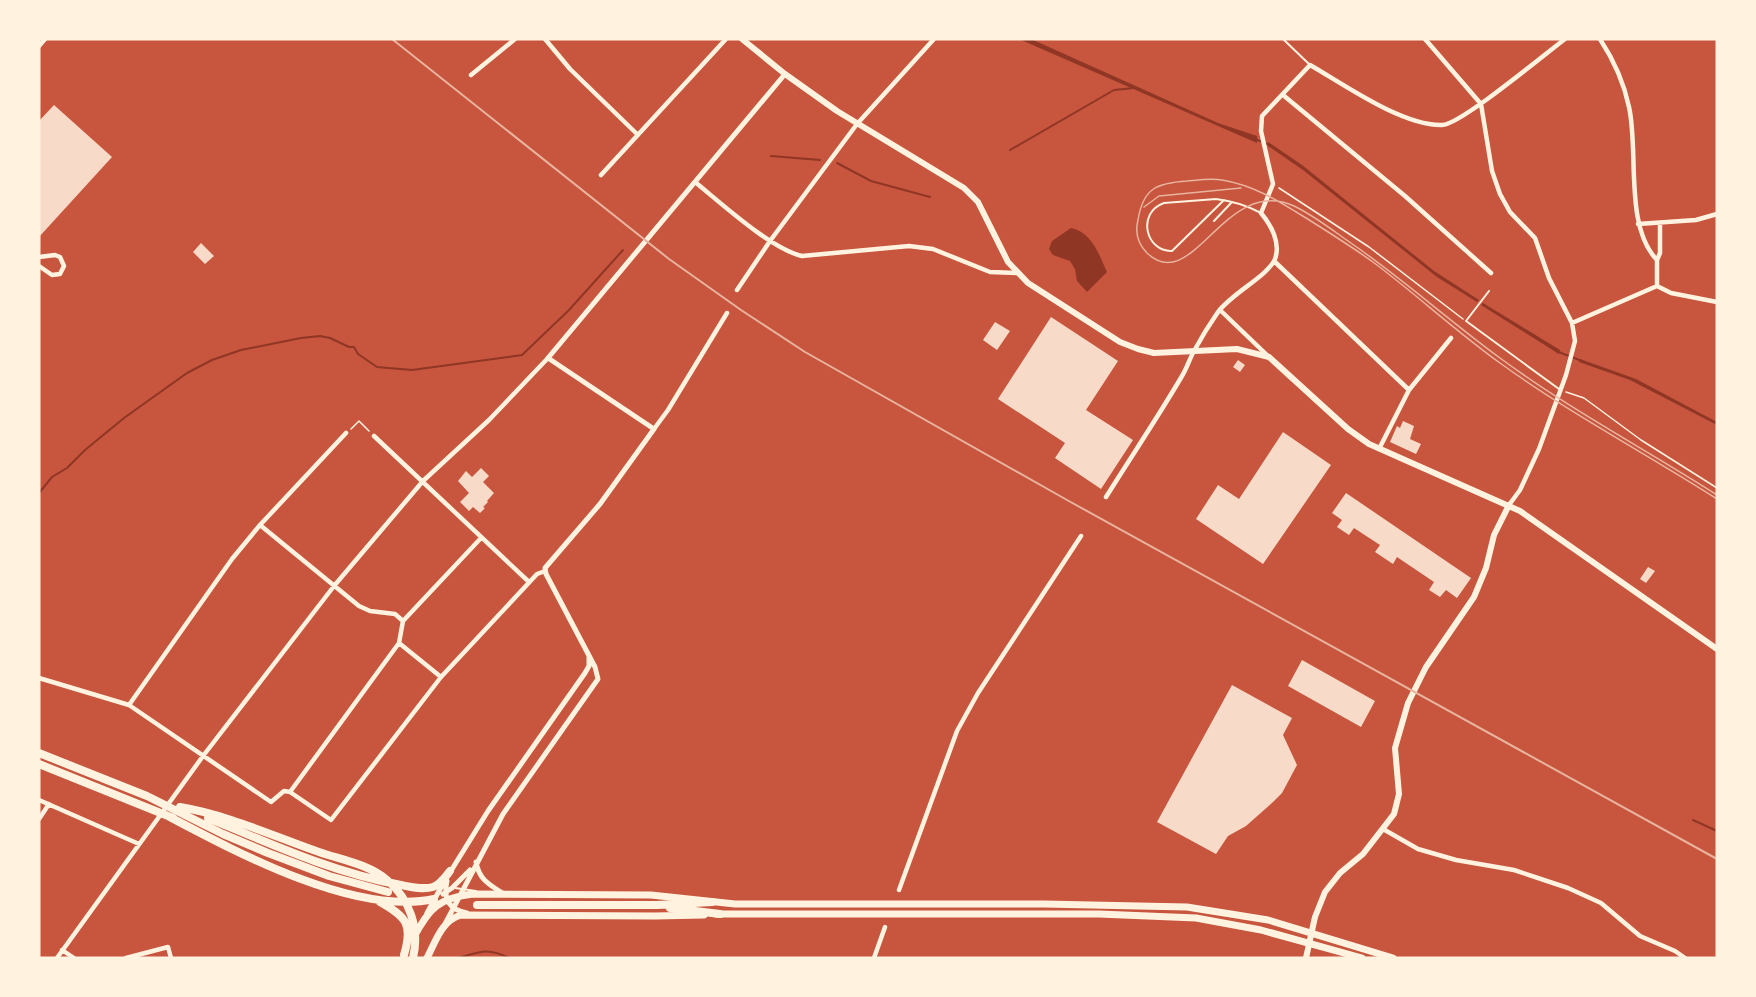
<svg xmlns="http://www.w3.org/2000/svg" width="1756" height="997" font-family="'DM Sans',sans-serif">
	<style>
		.water { fill: #8f3625 }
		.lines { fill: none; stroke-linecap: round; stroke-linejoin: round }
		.stream { stroke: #8f3625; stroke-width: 2 }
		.building { fill: #f7dbc8 }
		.path { stroke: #fff3e0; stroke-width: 1.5 }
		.service { stroke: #fff3e0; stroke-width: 2 }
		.minor { stroke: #fff3e0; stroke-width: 4.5 }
		.tertiary { stroke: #fff3e0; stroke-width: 5 }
		.secondary { stroke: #fff3e0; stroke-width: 6 }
		.primary { stroke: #fff3e0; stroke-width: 7 }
		.trunk { stroke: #fff3e0; stroke-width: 8 }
		.tram { stroke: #e9b49f; stroke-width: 1.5 }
		.rail { stroke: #e9b49f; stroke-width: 2 }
	</style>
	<rect width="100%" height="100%" fill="#c8553d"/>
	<path class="water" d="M1019,39H1031L1218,123L1257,136V143Z
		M1268,142L1302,165L1434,271L1479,300L1477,302L1437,277L1303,170L1268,146Z
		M1071,228C1092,232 1099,255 1107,272L1087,292L1077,281L1075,269L1070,261L1053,255L1049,249L1052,241Z
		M1483,303L1560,350L1559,354L1481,305Z
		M1580,359L1636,379L1717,422V425L1630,380L1579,362Z"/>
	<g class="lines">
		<path class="stream" d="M1255,139L1270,145
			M1010,150L1114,90L1134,88
			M771,156L820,160
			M837,163L871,181L930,197
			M1556,351L1582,361
			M39,493L52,477L67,468L85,450L124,418L187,373L212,360L241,350L301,338L320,336L330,338L349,347H354L358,354L377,367L412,370L522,355L569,310L623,250
			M1693,820L1717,831
			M458,958C480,952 487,947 509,958"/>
	</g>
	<path class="building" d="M54,105L112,157L39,237V121Z
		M201,243L214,256L205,264L193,252Z
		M1051,317L1118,361L1086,410L1133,440L1101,489L1055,458L1065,443L998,399Z
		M995,322L1010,331L997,350L983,340Z
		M1238,360L1245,365L1240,372L1233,367Z
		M1403,421L1414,426L1410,439L1421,444L1416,454L1390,442L1397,426L1400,428Z
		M1283,432L1331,465L1263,564L1196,519L1218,485L1239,499Z
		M481,468L489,476L483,482L494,493L487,501L488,502L483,507L485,508L480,513L473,507L469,511L460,502L469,493L458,481L466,471L472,477Z
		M1346,493L1471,578L1457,598L1446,590L1440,597L1429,590L1434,582L1397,557L1393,564L1375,552L1380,545L1354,528L1349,535L1337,527L1342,520L1332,513Z
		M1648,567L1655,571L1646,583L1640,579Z
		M1302,660L1375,701L1361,727L1288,686Z
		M1232,685L1292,718L1283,735L1297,765L1282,793L1273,802L1246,826L1228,836L1216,854L1157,822Z"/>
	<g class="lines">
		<path class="path" d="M1279,188L1369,247L1463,319
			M1566,392L1584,398L1641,440L1717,488
			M351,429L359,421L369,431"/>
		<path class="service" d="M1283,39L1310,65
			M1224,200L1172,251C1146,252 1136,213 1164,203L1216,199C1233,201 1246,205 1261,213
			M1214,221L1232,202
			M1489,291L1466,321L1559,389
			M455,888L476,891"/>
		<path class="minor" d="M545,39L570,69L638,135
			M1425,39L1481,104L1492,171L1500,194L1510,212L1535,238L1549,278L1572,323L1575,341L1566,375L1539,449L1520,490L1509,505
			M1600,39C1613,59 1624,83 1629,107C1639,151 1624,226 1657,260V286
			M39,46L45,39
			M471,75L515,39
			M1283,95L1405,196L1491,273
			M601,175L726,39
			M695,182C721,203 771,249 802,256L909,246L933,249L990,272L1017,273
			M1638,224L1696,220L1717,214
			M39,257L55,255L60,257L64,266L60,274L52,275L39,266
			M1657,260L1660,253V223
			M1274,261L1409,390
			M737,290L770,241L857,124L934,39
			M1220,310L1268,356
			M1572,323L1657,286L1671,293L1717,302
			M654,429L668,410L727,313
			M374,436L529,582
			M1379,449L1409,390L1451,338
			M1106,497C1131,457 1158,417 1182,376C1187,368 1189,360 1194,351C1201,338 1209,325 1218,312C1232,293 1268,276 1275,259C1281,243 1271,225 1261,213L1273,184L1261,131L1262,116L1310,65C1345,85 1402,126 1442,125C1460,125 1545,54 1565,39
			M260,525L359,606L370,611L395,614L403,621
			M399,643L441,677
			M39,678L129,705L271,802L284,791L290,792L331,820L441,677L537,574L545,571
			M129,705L232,559L260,525L346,433
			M290,792L399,643L403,621L481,538
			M39,800L139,844
			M39,819L49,804
			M1383,829L1418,849L1456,860L1514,870L1568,888L1601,903L1640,936L1675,951L1685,958
			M899,890L957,731L978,693L1081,536
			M62,950L74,958
			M57,958L203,756L334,586L423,481L489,420L548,358
			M126,958L168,947L171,958
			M874,958L885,927"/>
		<path class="tertiary" d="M476,862C479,880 490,885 504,894
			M449,874L488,811L585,673L589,666V656
			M447,881C443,899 449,910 467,913
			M443,894L452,888L470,870
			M427,913L444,882
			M445,924L503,814L598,679L595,667L546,574L545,568L600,504L654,429L548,358L785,74"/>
		<path class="secondary" d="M742,39L785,74L837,111L964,188L978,202L1008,262L1028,283L1120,342L1138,349L1154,353L1237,349L1269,357L1348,429L1369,444L1520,511L1717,649
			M1306,958L1315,917L1325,892L1340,873L1363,854L1394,814L1399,794L1395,748L1408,703L1426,667L1474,597L1486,568L1494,535L1509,505"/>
		<path class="primary" d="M716,914H1099L1196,918L1261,930L1362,958
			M414,937C429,908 439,898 473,894L651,895L735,904H1044L1187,907L1268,920L1393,958
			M427,958C436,941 441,921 461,915L655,916L704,915"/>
		<path class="trunk" d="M39,753L147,796L223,834L268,853L329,876L388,892
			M39,764L173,818
			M180,807C228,815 273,836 319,852C342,860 368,864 387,880C410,899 420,929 413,958
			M168,816C238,853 355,916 434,899
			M208,818C271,844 334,873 401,885C411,887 423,890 433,887C441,884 445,877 450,871
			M380,902C407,917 413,925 404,955
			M477,905H657L712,902
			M670,908L720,914"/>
		<path class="tram" d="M1144,207L1159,196L1241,188
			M1717,495C1645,449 1569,409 1500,358C1448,320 1401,277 1348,241C1331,229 1313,215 1294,206C1225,174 1193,297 1147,253C1138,244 1135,232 1138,220C1143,188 1157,183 1187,181C1198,180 1211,178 1222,180C1253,185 1279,201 1306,218C1330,233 1354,248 1377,265C1419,297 1457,332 1500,363C1569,413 1645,453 1717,499"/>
		<path class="rail" d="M392,39L669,259L741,310L805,352L1067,500L1717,859"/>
	</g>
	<rect width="1756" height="997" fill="none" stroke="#fff3e0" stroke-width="81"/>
</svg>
